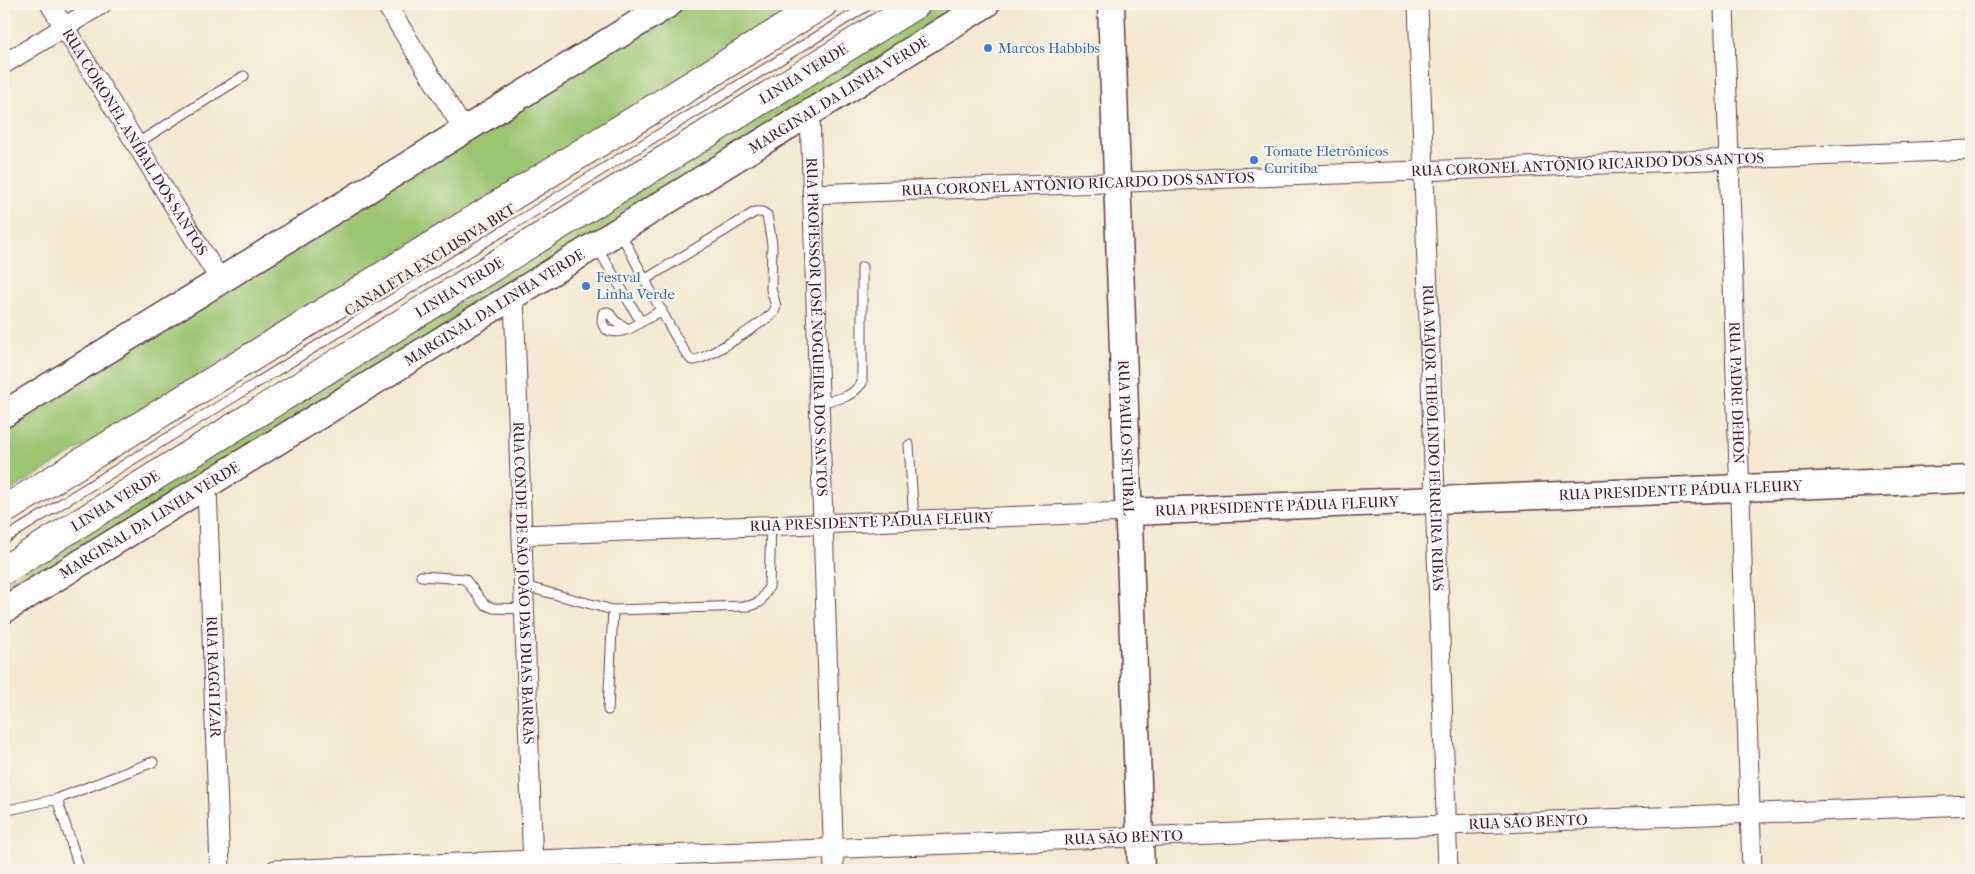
<svg xmlns="http://www.w3.org/2000/svg" width="1975" height="874" font-family="'IM FELL French Canon',serif">
	<style>
		.green { fill: #9cc571; stroke: #73724e }
		.lines { fill: none; stroke-linecap: round; stroke-linejoin: round }
		.lane-casing { stroke: #633d44; stroke-width: 11 }
		.street-casing { stroke: #633d44; stroke-width: 21 }
		.secondary-casing { stroke: #633d44; stroke-width: 29 }
		.highway-casing { stroke: #633d44; stroke-width: 30 }
		.lane { stroke: #fff; stroke-width: 9 }
		.street { stroke: #fff; stroke-width: 19 }
		.secondary { stroke: #fff; stroke-width: 26 }
		.highway { stroke: #fff; stroke-width: 28 }
		.shop-dot { fill: #3f7fe0; stroke: #f7f3e8; stroke-width: 2 }
		.labels { text-anchor: middle; stroke-width: 5; stroke-linejoin: round; paint-order: stroke }
		.shop-label { font-size: 15px; fill: #366cbe; stroke: #f7f3e8; text-anchor: start }
		.street-label { font-size: 15px; fill: #4a1f2b; stroke: #f7f3e8 }
	</style>
	<rect width="100%" height="100%" fill="#f7f3e8"/>
	<filter id="ink" filterUnits="userSpaceOnUse"><feTurbulence type="fractalNoise" baseFrequency=".02" numOctaves="2"/><feDisplacementMap in="SourceGraphic" scale="10" xChannelSelector="R" yChannelSelector="G"/><feConvolveMatrix kernelMatrix="1 2 1 2 8 2 1 2 1" color-interpolation-filters="sRGB"/></filter>
	<filter id="wash" filterUnits="userSpaceOnUse"><feTurbulence type="fractalNoise" baseFrequency=".0096" numOctaves="4" result="noise"/><feDisplacementMap in="SourceGraphic" scale="20" xChannelSelector="R" yChannelSelector="G"/><feGaussianBlur stdDeviation="1.12" result="paint"/><feColorMatrix in="noise" values="0 0 0 0 0 0 0 0 0 0 0 0 0 0 0 0 0 1.4 0 .05"/><feComposite in="paint" operator="in"/></filter>
	<g filter="url(#wash)">
		<rect width="100%" height="100%" fill="#f3e8d2"/>
		<path class="green" d="M680,4H801L4,495V425Z
			M941,4H971L4,601V583Z"/>
	</g>
	<g filter="url(#ink)">
		<g class="lines">
			<defs>
				<path id="lane" d="M136,144L244,76
					M620,232C630,250 682,355 692,360C701,364 766,320 774,312L776,306L771,289L772,244L767,215L762,212H755L646,279
					M597,247L641,322
					M628,329L615,321L608,312L603,313C598,335 617,334 631,328L662,310
					M819,402C840,399 849,399 862,383V267
					M909,445L914,520
					M4,539L870,4
					M421,576L465,579L484,604L493,608L525,609
					M524,586L613,610L749,606L760,602L769,587L771,525
					M608,710L613,610
					M57,799L80,870
					M4,811L57,799L153,762"/>
				<g id="street">
					<path id="s1" d="M50,4L220,280"/>
					<path d="M386,4L464,130"/>
					<path id="s2" d="M1418,4L1448,870"/>
					<path id="s3" d="M1724,4L1752,870"/>
					<path d="M4,64L102,4"/>
					<path id="s4" d="M810,113L834,870"/>
					<path id="s5" d="M813,194L1971,150"/>
					<path id="s6" d="M514,295L533,870"/>
					<path id="s7" d="M207,485L220,870"/>
					<path id="s8" d="M522,535L1129,512"/>
					<path id="s9" d="M275,870L1971,805"/>
				</g>
				<g id="secondary">
					<path id="s10" d="M1111,4L1141,870"/>
					<path d="M4,414L669,4"/>
					<path id="s11" d="M1129,512L1971,479"/>
					<path id="s12" d="M4,610L986,4"/>
				</g>
				<g id="highway">
					<path d="M4,510L823,4"/>
					<path id="s13" d="M4,570L916,4"/>
				</g>
			</defs>
			<use href="#lane" class="lane-casing"/>
			<use href="#street" class="street-casing"/>
			<use href="#secondary" class="secondary-casing"/>
			<use href="#highway" class="highway-casing"/>
			<use href="#lane" class="lane"/>
			<use href="#street" class="street"/>
			<use href="#secondary" class="secondary"/>
			<use href="#highway" class="highway"/>
		</g>
	</g>
	<g class="shop-dot">
		<circle cx="988" cy="48" r="5"/>
		<circle cx="1254" cy="160" r="5"/>
		<circle cx="586" cy="286" r="5"/>
	</g>
	<g class="labels">
		<g class="shop-label">
			<text x="998" y="53">Marcos Habbibs</text>
			<text x="1264" y="156">Tomate Eletrônicos<tspan x="1264" dy="17">Curitiba</tspan></text>
			<text x="596" y="282">Festval<tspan x="596" dy="17">Linha Verde</tspan></text>
		</g>
		<g class="street-label">
			<text dy="5" stroke="none"><textPath href="#s13" startOffset="941">LINHA VERDE</textPath></text>
			<text dy="5" stroke="none"><textPath href="#s12" startOffset="981">MARGINAL DA LINHA VERDE</textPath></text>
			<text dy="5" stroke="none"><textPath href="#s1" startOffset="162">RUA CORONEL ANÍBAL DOS SANTOS</textPath></text>
			<text dy="5" stroke="none"><textPath href="#s5" startOffset="775">RUA CORONEL ANTÔNIO RICARDO DOS SANTOS</textPath></text>
			<text dy="5" stroke="none"><textPath href="#s5" startOffset="265">RUA CORONEL ANTÔNIO RICARDO DOS SANTOS</textPath></text>
			<text transform="translate(430 260) rotate(-32)" y="5">CANALETA EXCLUSIVA BRT</text>
			<text dy="5" stroke="none"><textPath href="#s13" startOffset="536">LINHA VERDE</textPath></text>
			<text dy="5" stroke="none"><textPath href="#s12" startOffset="576">MARGINAL DA LINHA VERDE</textPath></text>
			<text dy="5" stroke="none"><textPath href="#s4" startOffset="214">RUA PROFESSOR JOSÉ NOGUEIRA DOS SANTOS</textPath></text>
			<text dy="5" stroke="none"><textPath href="#s3" startOffset="389">RUA PADRE DEHON</textPath></text>
			<text dy="5" stroke="none"><textPath href="#s10" startOffset="434">RUA PAULO SETÚBAL</textPath></text>
			<text dy="5" stroke="none"><textPath href="#s2" startOffset="434">RUA MAJOR THEOLINDO FERREIRA RIBAS</textPath></text>
			<text dy="5" stroke="none"><textPath href="#s11" startOffset="552">RUA PRESIDENTE PÁDUA FLEURY</textPath></text>
			<text dy="5" stroke="none"><textPath href="#s13" startOffset="131">LINHA VERDE</textPath></text>
			<text dy="5" stroke="none"><textPath href="#s11" startOffset="148">RUA PRESIDENTE PÁDUA FLEURY</textPath></text>
			<text dy="5" stroke="none"><textPath href="#s12" startOffset="171">MARGINAL DA LINHA VERDE</textPath></text>
			<text dy="5" stroke="none"><textPath href="#s8" startOffset="350">RUA PRESIDENTE PÁDUA FLEURY</textPath></text>
			<text dy="5" stroke="none"><textPath href="#s6" startOffset="288">RUA CONDE DE SÃO JOÃO DAS DUAS BARRAS</textPath></text>
			<text dy="5" stroke="none"><textPath href="#s7" startOffset="192">RUA RAGGI IZAR</textPath></text>
			<text dy="5" stroke="none"><textPath href="#s9" startOffset="1254">RUA SÃO BENTO</textPath></text>
			<text dy="5" stroke="none"><textPath href="#s9" startOffset="849">RUA SÃO BENTO</textPath></text>
		</g>
	</g>
	<rect width="1975" height="874" fill="none" stroke="#f7f3e8" stroke-width="20"/>
</svg>
